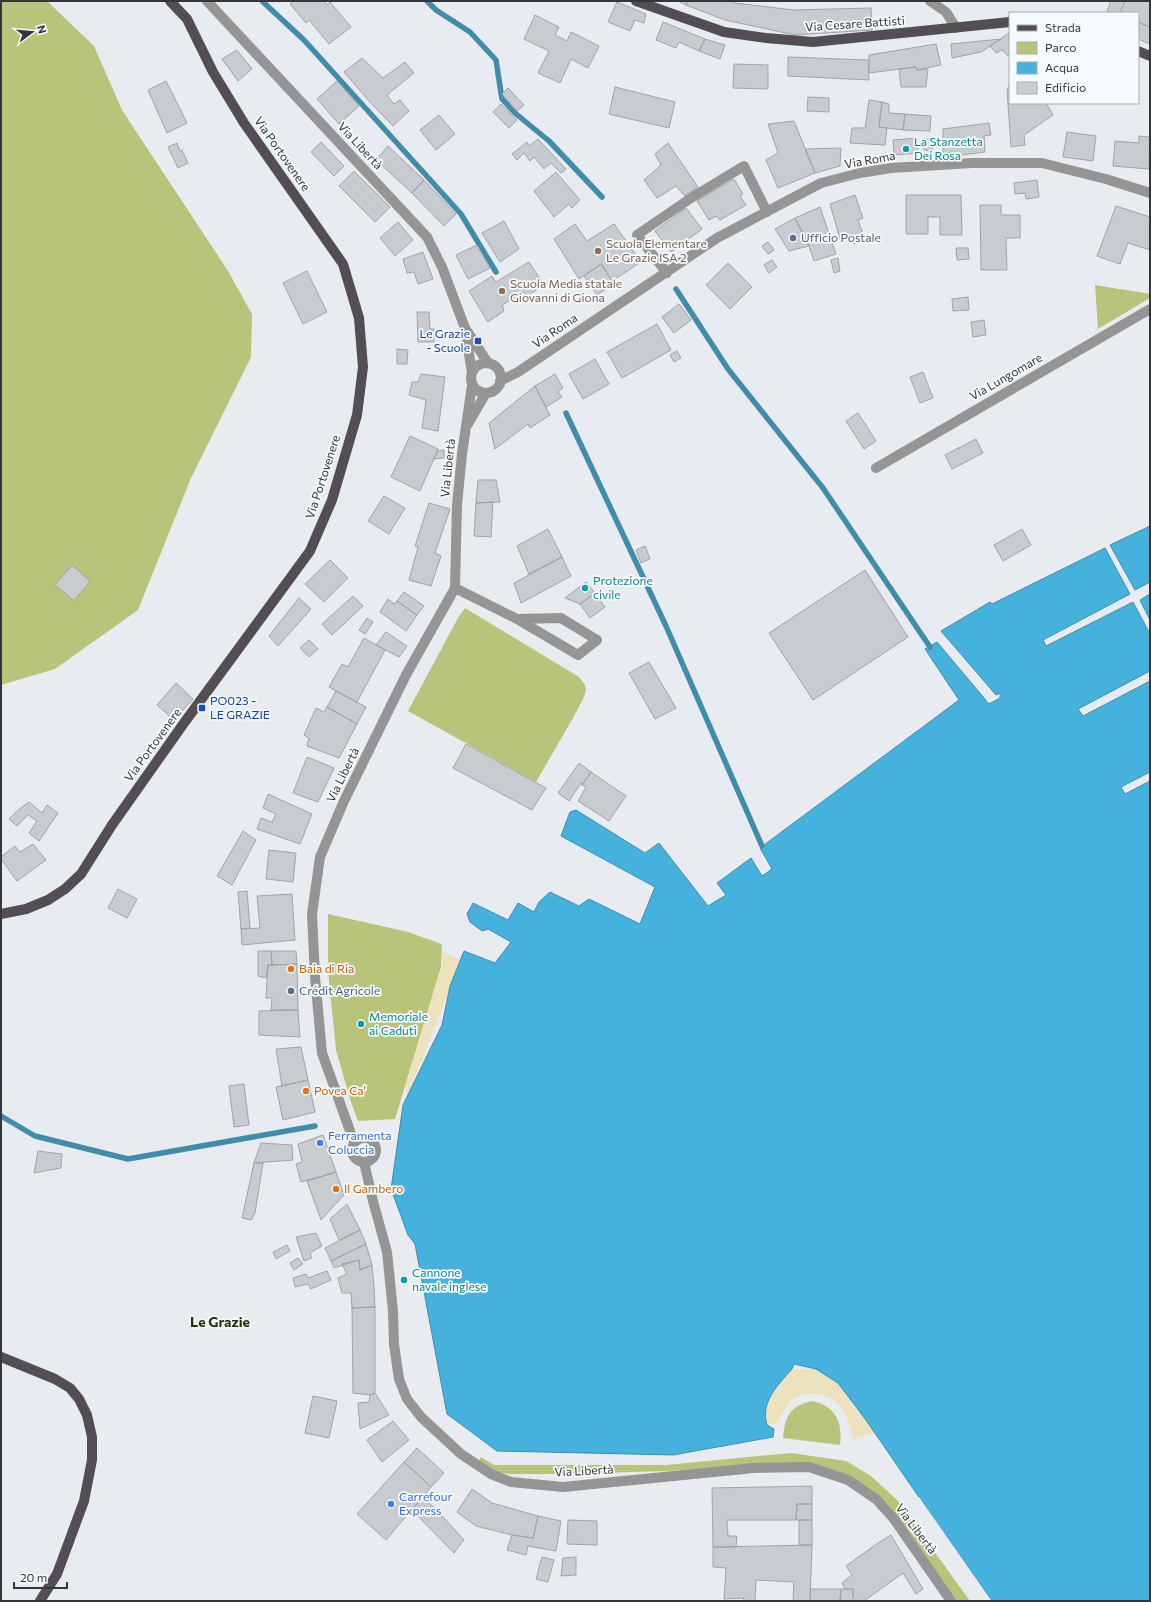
<svg xmlns="http://www.w3.org/2000/svg" width="1151" height="1602" font-family="Commissioner,sans-serif">
	<style>
		.green { fill: #b9c47b }
		.sand { fill: #ece2bd }
		.water { fill: #45b2dd; stroke: #408dab }
		.pier { fill: #e8ecf0 }
		.lines { fill: none; stroke-linecap: round; stroke-linejoin: round }
		.stream { stroke: #408dab; stroke-width: 5.5 }
		.building { fill: #c8ccd0; stroke: #a0a4a7 }
		.minor { stroke: #969596; stroke-width: 10 }
		.major { stroke: #524e51; stroke-width: 10 }
		.culture-dot { fill: #0f9aa8; stroke: #f5fafd; stroke-width: 1.5 }
		.service-dot { fill: #5c6f8a; stroke: #f5fafd; stroke-width: 1.5 }
		.education-dot { fill: #8d6e63; stroke: #f5fafd; stroke-width: 1.5 }
		.transit-dot { fill: #1a4fb4; stroke: #f5fafd; stroke-width: 1.5 }
		.food-dot { fill: #e8710a; stroke: #f5fafd; stroke-width: 1.5 }
		.shop-dot { fill: #3f7fe0; stroke: #f5fafd; stroke-width: 1.5 }
		.labels { text-anchor: middle; stroke-width: 3.5; stroke-linejoin: round; paint-order: stroke }
		.street-label { font-size: 12px; fill: #343637; stroke: #f5fafd }
		.culture-label { font-size: 12px; fill: #0d838f; stroke: #f5fafd; text-anchor: start }
		.service-label { font-size: 12px; fill: #4e5e75; stroke: #f5fafd; text-anchor: start }
		.education-label { font-size: 12px; fill: #785e54; stroke: #f5fafd; text-anchor: start }
		.transit-label { font-size: 12px; fill: #164399; stroke: #f5fafd; text-anchor: end }
		.food-label { font-size: 12px; fill: #c56008; stroke: #f5fafd; text-anchor: start }
		.shop-label { font-size: 12px; fill: #366cbe; stroke: #f5fafd; text-anchor: start }
		.quarter-label { font-size: 14px; font-weight: bold; fill: #1e3604; stroke: #f5fafd }
	</style>
	<rect width="100%" height="100%" fill="#e8ecf0"/>
	<path class="green" d="M1,1H47L94,46L122,110L228,271L252,314L251,357L191,478L138,610L55,669L1,685Z
		M1095,285L1150,294V298L1098,329Z
		M465,608L579,677L585,685L586,690L584,697L573,718L536,782L408,711L458,618Z
		M328,914L408,932L442,944L441,967L395,1119L358,1121L351,1102L336,1050L328,971Z
		M812,1401C836,1406 843,1423 840,1445L783,1438C785,1416 790,1406 812,1401Z
		M791,1453L846,1461L871,1476L897,1500L970,1601H953L879,1496L793,1463L667,1471L563,1474H511L492,1472L478,1463L481,1457L494,1465H666Z"/>
	<path class="sand" d="M442,952L461,960L408,1095L405,1087L441,967Z
		M792,1369H816L838,1383L856,1411L875,1432L853,1439C850,1431 847,1417 843,1410C834,1395 809,1388 794,1399C786,1405 782,1413 779,1422L767,1425L765,1407L780,1383Z"/>
	<path class="water" d="M1150,526V582L1135,590L1110,545Z
		M1105,548L1130,594L1043,640L1046,646L1133,602L1150,634V671L1078,709L1083,716L1150,681V772L1121,787L1125,794L1150,781V1601H992L934,1519L868,1423L838,1383L816,1369L794,1364L792,1369C778,1385 760,1402 767,1425L774,1429L773,1437L673,1455L497,1451L447,1414L415,1244L408,1235L391,1189L403,1105L442,1025L450,986L464,951L495,963L511,942L488,929L482,931L470,922L467,914L473,903L508,920L518,903L534,912L539,902L550,892L579,906L589,899L640,924L655,887L561,836L570,812L576,810L645,853L659,843L708,906L726,895L717,883L751,858L762,876L772,869L760,848L959,700L925,649L937,642L989,704L1000,698V693L996,695L941,631L990,602L992,604Z
		M1150,594V620L1140,600Z"/>
	<path class="pier" d="M919,1497L991,1600L992,1601H989L957,1558L917,1498Z"/>
	<g class="lines">
		<path class="stream" d="M262,1L304,40L461,214L496,272
			M427,1L436,10L470,32L496,60L502,99L515,113L549,141L602,197
			M676,289L728,369L823,488L930,647
			M566,413L666,626L762,846
			M1,1116L35,1136L128,1159L315,1126"/>
	</g>
	<path class="building" d="M294,1H324L327,5L330,2L351,27L329,44L309,20L306,23L290,4Z
		M678,1H688L686,5Z
		M688,1H729L735,3L794,10L871,8L872,30L795,35L725,20L686,5Z
		M1111,1H1125L1120,13H1113L1107,11Z
		M1125,1H1150V27L1138,22V13H1120Z
		M617,2L646,14L644,23L635,20L630,31L608,22Z
		M535,15L559,27L555,35L567,41L571,32L599,46L588,68L571,59L560,83L538,73L549,51L524,39Z
		M663,22L705,39L699,51L679,42L676,48L656,40Z
		M1138,22L1150,27V44L1138,39Z
		M1009,33L1010,53L1008,56L1002,50L996,53L990,46Z
		M705,39L725,45L720,59L699,51Z
		M1001,39L981,52L952,58L951,44Z
		M936,44L941,65L917,70L916,67L869,73V55Z
		M237,50L252,69L238,81L222,59Z
		M788,57L868,60L869,80L788,76Z
		M362,58L383,78L405,62L414,73L387,95L394,104L400,100L409,111L393,126L368,100L344,72Z
		M734,64L768,65V89L733,88Z
		M916,67L917,70L928,69L926,87H901L899,69Z
		M166,81L187,123L167,133L148,90Z
		M337,81L359,106L339,124L317,99Z
		M1010,84V103H1046L1053,115L1024,135L1025,145L1011,147L1007,90Z
		M615,87L675,102L669,128L609,114Z
		M508,88L524,105L517,111L502,94Z
		M808,97L829,98V112L807,111Z
		M869,100L882,102L879,127L887,128L885,145L850,143L852,128H865Z
		M882,102L889,104V113L905,114L903,130L879,127Z
		M501,104L517,120L509,128L493,112Z
		M905,114L931,116L930,131L903,130Z
		M439,115L455,134L436,150L420,130Z
		M794,121L815,173L778,188L766,160L778,153L768,124Z
		M989,123L991,135L984,136L985,152L954,156L953,152L943,153V129Z
		M1067,132L1096,136L1093,161L1063,157Z
		M1139,136L1150,137L1149,169L1113,166L1115,141L1139,143Z
		M917,138L918,153L894,155L893,140Z
		M538,139L566,169L561,173L551,163L544,169L534,157L530,161L524,153L517,160L512,154L527,142L529,146Z
		M924,139H933L932,151L924,150Z
		M321,142L344,166L334,176L311,152Z
		M177,143L180,151L182,150L188,163L178,168L168,147Z
		M668,143L698,187L685,196L676,186L657,198L644,180L661,165L655,154Z
		M388,146L424,180L412,193L376,160Z
		M841,148L840,166L815,173L805,149Z
		M354,171L390,207L375,222L339,186Z
		M556,172L580,200L572,208L569,204L554,217L534,191Z
		M734,179L743,194L740,196L746,205L720,220L716,216L709,220L697,201Z
		M424,180L456,214L444,226L412,193Z
		M1037,180L1039,197L1026,199L1025,193L1015,194L1014,183Z
		M855,195L863,218L858,220L865,240L854,244L850,235L840,239L830,204Z
		M906,195H961L962,235H940V217H928V234H906Z
		M980,205H1001V215H1020V238H1006L1007,270H981Z
		M1116,206L1150,217V250L1128,243L1120,264L1097,256Z
		M820,207L836,254L814,261L809,246L795,218Z
		M686,208L702,229L671,252L655,231Z
		M795,218L809,246L789,251L775,229Z
		M504,221L519,249L500,262L482,233Z
		M398,222L413,240L395,256L380,238Z
		M575,224L587,241L614,224L641,262L612,281L601,264L579,279L554,239Z
		M768,242L774,250L768,254L762,246Z
		M477,245L490,268L468,279L456,255Z
		M956,248H968L969,259L957,260Z
		M423,252L433,279L418,284L414,272L407,273L403,259Z
		M838,258L840,271L834,273L831,260Z
		M772,260L777,267L769,273L764,265Z
		M529,262L544,285L527,296L524,292L502,305L504,311L488,322L469,291L492,276L496,282Z
		M728,263L752,287L730,309L706,285Z
		M601,264L612,281V285L597,295L584,276Z
		M307,271L327,312L303,324L283,283Z
		M968,297L969,310L953,311L952,299Z
		M679,304L691,320L674,333L662,317Z
		M417,312H429L430,329H434V342H418Z
		M984,320L986,335L973,337L971,322Z
		M657,324L671,350L622,378L607,352Z
		M397,349L408,350L407,364H397Z
		M677,351L681,358L674,362L670,355Z
		M595,359L609,384L583,399L569,374Z
		M923,372L933,398L920,403L910,377Z
		M421,374L445,377L438,431L422,428L426,400L409,395L412,382H418Z
		M555,374L563,388L558,392L562,397L546,407L535,386Z
		M535,386L550,415L530,428L528,424L495,449L489,423Z
		M858,413L876,441L864,449L846,421Z
		M410,436L438,449L420,491L391,477Z
		M976,439L983,453L952,469L945,455Z
		M444,450V458L434,459L438,451Z
		M478,480H496L500,502L476,503Z
		M384,496L405,508L389,534L368,521Z
		M493,502L491,537L474,536L476,503Z
		M429,503L450,509L435,553L441,556L431,586L409,580L418,547L415,546Z
		M548,529L562,557L529,574L517,546Z
		M1022,529L1031,545L1003,561L994,545Z
		M645,546L650,559L641,563L636,550Z
		M562,557L571,576L521,603L514,583Z
		M330,560L348,578L324,602L305,584Z
		M72,565L90,581L74,601L55,585Z
		M865,570L908,637L813,700L769,633Z
		M586,582L595,593L580,604L565,598Z
		M404,592L424,606L417,615L397,601Z
		M595,593L605,607L590,618L580,604Z
		M353,596L363,606L332,635L322,624Z
		M299,598L311,609L278,646L269,636Z
		M388,599L394,604L397,601L417,615L406,631L380,612Z
		M367,618L373,622L365,634L359,630Z
		M386,632L407,646L399,657L376,645Z
		M364,638L385,650L357,702L329,687L342,664L348,667Z
		M309,640L318,649L309,657L300,648Z
		M649,662L676,708L655,719L629,673Z
		M176,683L193,699L174,720L157,705Z
		M336,691L366,707L357,724L327,707Z
		M327,707L357,724L339,758L307,746L309,738L304,735L316,708L324,712Z
		M466,744L546,788L532,810L453,768Z
		M307,757L334,768L318,802L293,793Z
		M579,763L591,772L582,785L581,783L569,801L558,793Z
		M591,772L626,796L609,821L578,801L586,787L582,785Z
		M268,794L312,814L300,844L257,829L261,818L272,822L276,814L263,808Z
		M29,802L42,813L47,805L58,813L39,841L29,833L37,821L28,815L17,826L9,819L18,810Z
		M243,831L256,840L232,885L217,876Z
		M33,844L46,860L17,881L1,859V857L15,846L20,852Z
		M269,850L296,853L293,882L266,879Z
		M118,889L137,899L127,918L108,908Z
		M247,891L250,928L241,929L238,892Z
		M292,894L295,940L242,945L241,929L260,928L257,896Z
		M258,951H271L272,965H268L266,978L258,976Z
		M271,951H296L297,964L272,965Z
		M297,964L298,1010H271L272,998H266L268,965Z
		M298,1010L300,1037L259,1035V1011Z
		M301,1047L308,1080L282,1086L276,1049Z
		M308,1080L315,1112L283,1120L276,1087Z
		M244,1084L249,1125L234,1127L229,1086Z
		M323,1135L336,1172L301,1182L296,1164L302,1162L298,1144Z
		M261,1143L292,1145L293,1160L254,1163Z
		M38,1151L62,1154L61,1168L34,1173Z
		M254,1163H263L255,1213L251,1220L242,1218Z
		M336,1172L344,1195L321,1220L307,1181Z
		M347,1204L360,1230L339,1240L330,1219Z
		M360,1230L366,1244L331,1261L325,1248Z
		M316,1233L322,1246L310,1253L312,1258L304,1261L296,1237Z
		M366,1244L372,1265L360,1270L359,1260L334,1268L331,1261Z
		M287,1245L290,1251L276,1259L273,1252Z
		M298,1258L303,1264L294,1270L290,1263Z
		M359,1260L360,1270L372,1265L374,1287L375,1307L352,1308L351,1293H342L338,1278L347,1274L342,1264Z
		M327,1271L331,1280L311,1289L308,1284L295,1287L293,1278L306,1274L308,1278Z
		M375,1307V1393L370,1395L353,1393L352,1308Z
		M375,1393L389,1415L360,1429L358,1403L369,1402L370,1395Z
		M313,1396L337,1401L329,1438L305,1433Z
		M393,1421L409,1440L382,1462L367,1440Z
		M417,1448L444,1473L431,1487L404,1462Z
		M404,1462L431,1487L386,1540L357,1514Z
		M812,1486V1504H797L796,1520H727L728,1536H737L736,1547H713L712,1488Z
		M472,1489L492,1503L538,1516L533,1538L512,1535L476,1526L457,1512Z
		M423,1498L435,1508L464,1540L454,1553L412,1510Z
		M797,1504H812V1520H796Z
		M538,1516L561,1521L556,1551L528,1546L526,1555L507,1550L512,1535L533,1538Z
		M568,1520L597,1521V1545L567,1544Z
		M799,1520H812V1545H799Z
		M891,1535L923,1589L916,1594L903,1573L864,1601H857L853,1596V1589H845L842,1583L852,1575L846,1566L878,1543Z
		M812,1545L810,1601H793L794,1582L756,1580L755,1601H743L744,1598L724,1599L726,1568L713,1567V1547Z
		M542,1557L554,1560L548,1582L536,1579Z
		M576,1557V1575L561,1576L563,1558Z
		M811,1589H841L840,1601H810Z
		M841,1589H853V1601H840Z"/>
	<g class="lines">
		<path class="minor" d="M207,1L427,237L442,267L465,328L472,373
			M930,1L946,12L956,28
			M667,273L637,235L691,198L744,166L767,212
			M467,331L488,363
			M471 378a15 15 0 1 1 30 0a15 15 0 1 1-30 0Z
			M500,381L518,372L717,238L821,183L860,173L891,168L972,163H1042L1106,179L1150,193
			M468,424L486,393
			M876,468L1150,309
			M455,588L517,619L578,655L597,640L561,618L517,619
			M352 1150a12 12 0 1 1 24 0a12 12 0 1 1-24 0Z
			M354,1142L322,1053L315,977L312,914L320,857L344,801L406,675L455,588L457,505L462,454L472,385
			M364,1162L373,1201L387,1252L393,1311L394,1344L399,1379L407,1399L421,1417L461,1454L491,1474L511,1482L563,1487L754,1468L809,1467L848,1480L876,1499L894,1519L951,1601"/>
		<path class="major" d="M636,1L724,32L766,38L813,42L1010,22
			M1138,51L1150,56
			M1,914L26,909L48,900L65,889L81,874L112,825L184,723L310,551L332,500L357,415L363,367L359,318L343,264L244,123L213,72L187,19L170,1
			M1,1357L55,1379L70,1388L79,1399L87,1415L92,1437V1460L84,1501L57,1574L40,1601"/>
	</g>
	<g class="culture-dot">
		<circle cx="906" cy="149" r="4"/>
		<circle cx="585" cy="588" r="4"/>
		<circle cx="361" cy="1024" r="4"/>
		<circle cx="404" cy="1280" r="4"/>
	</g>
	<g class="service-dot">
		<circle cx="793" cy="238" r="4"/>
		<circle cx="291" cy="991" r="4"/>
	</g>
	<g class="education-dot">
		<circle cx="598" cy="251" r="4"/>
		<circle cx="502" cy="291" r="4"/>
	</g>
	<g class="transit-dot">
		<rect x="474" y="337" width="8" height="8" rx="2"/>
		<rect x="198" y="704" width="8" height="8" rx="2"/>
	</g>
	<g class="food-dot">
		<circle cx="291" cy="969" r="4"/>
		<circle cx="306" cy="1091" r="4"/>
		<circle cx="336" cy="1189" r="4"/>
	</g>
	<g class="shop-dot">
		<circle cx="320" cy="1143" r="4"/>
		<circle cx="391" cy="1504" r="4"/>
	</g>
	<g class="labels">
		<g class="street-label">
			<text transform="translate(855 24) rotate(-4)" y="4">Via Cesare Battisti</text>
			<text transform="translate(360 146) rotate(47)" y="4">Via Libertà</text>
			<text transform="translate(282 154) rotate(55)" y="4">Via Portovenere</text>
			<text transform="translate(870 160) rotate(-10)" y="4">Via Roma</text>
			<text transform="translate(555 331) rotate(-34)" y="4">Via Roma</text>
			<text transform="translate(1006 377) rotate(-30)" y="4">Via Lungomare</text>
			<text transform="translate(448 468) rotate(-84)" y="4">Via Libertà</text>
			<text transform="translate(323 477) rotate(-72)" y="4">Via Portovenere</text>
			<text transform="translate(153 745) rotate(-54)" y="4">Via Portovenere</text>
			<text transform="translate(343 775) rotate(-64)" y="4">Via Libertà</text>
			<text transform="translate(584 1471) rotate(-3)" y="4">Via Libertà</text>
			<text transform="translate(916 1529) rotate(53)" y="4">Via Libertà</text>
		</g>
		<g class="culture-label">
			<text x="914" y="146">La Stanzetta<tspan x="914" dy="14">Dei Rosa</tspan></text>
			<text x="593" y="585">Protezione<tspan x="593" dy="14">civile</tspan></text>
			<text x="369" y="1021">Memoriale<tspan x="369" dy="14">ai Caduti</tspan></text>
			<text x="412" y="1277">Cannone<tspan x="412" dy="14">navale inglese</tspan></text>
		</g>
		<g class="service-label">
			<text x="801" y="242">Ufficio Postale</text>
			<text x="299" y="995">Crédit Agricole</text>
		</g>
		<g class="education-label">
			<text x="606" y="248">Scuola Elementare<tspan x="606" dy="14">Le Grazie ISA 2</tspan></text>
			<text x="510" y="288">Scuola Media statale<tspan x="510" dy="14">Giovanni di Giona</tspan></text>
		</g>
		<g class="transit-label">
			<text x="470" y="338">Le Grazie<tspan x="470" dy="14">- Scuole</tspan></text>
			<text x="210" y="705" text-anchor="start">PO023 -<tspan x="210" dy="14">LE GRAZIE</tspan></text>
		</g>
		<g class="food-label">
			<text x="299" y="973">Baia di Ria</text>
			<text x="314" y="1095">Povea Ca'</text>
			<text x="344" y="1193">Il Gambero</text>
		</g>
		<g class="shop-label">
			<text x="328" y="1140">Ferramenta<tspan x="328" dy="14">Coluccia</tspan></text>
			<text x="399" y="1501">Carrefour<tspan x="399" dy="14">Express</tspan></text>
		</g>
		<g class="quarter-label">
			<text x="220" y="1327">Le Grazie</text>
		</g>
	</g>
	<rect width="1151" height="1602" fill="none" stroke="#343637" stroke-width="4"/>
	<rect x="1009" y="12" width="130" height="92" fill="#f5fafd" stroke="#a8acae"/>
	<rect x="1017" y="25" width="20" height="6" fill="#524e51" stroke="#a8acae"/>
	<text x="1045" y="32" font-size="12" fill="#343637">Strada</text>
	<rect x="1017" y="42" width="20" height="12" fill="#b9c47b" stroke="#a8acae"/>
	<text x="1045" y="52" font-size="12" fill="#343637">Parco</text>
	<rect x="1017" y="62" width="20" height="12" fill="#45b2dd" stroke="#a8acae"/>
	<text x="1045" y="72" font-size="12" fill="#343637">Acqua</text>
	<rect x="1017" y="82" width="20" height="12" fill="#c8ccd0" stroke="#a8acae"/>
	<text x="1045" y="92" font-size="12" fill="#343637">Edificio</text>
	<g transform="translate(32 32) rotate(74)" stroke="#f5fafd" stroke-width="3" paint-order="stroke">
	<path d="M0-3L7 15L0 10L-7 15Z" fill="#343637"/>
	<text y="-6" font-size="11" font-weight="bold" text-anchor="middle" fill="#343637">N</text>
	</g>
	<path d="M14 1582v6h53v-6" fill="none" stroke="#343637" stroke-width="2"/>
	<text x="20" y="1582" font-size="12" fill="#343637" stroke="#f5fafd" stroke-width="3" paint-order="stroke">20 m</text>
</svg>
